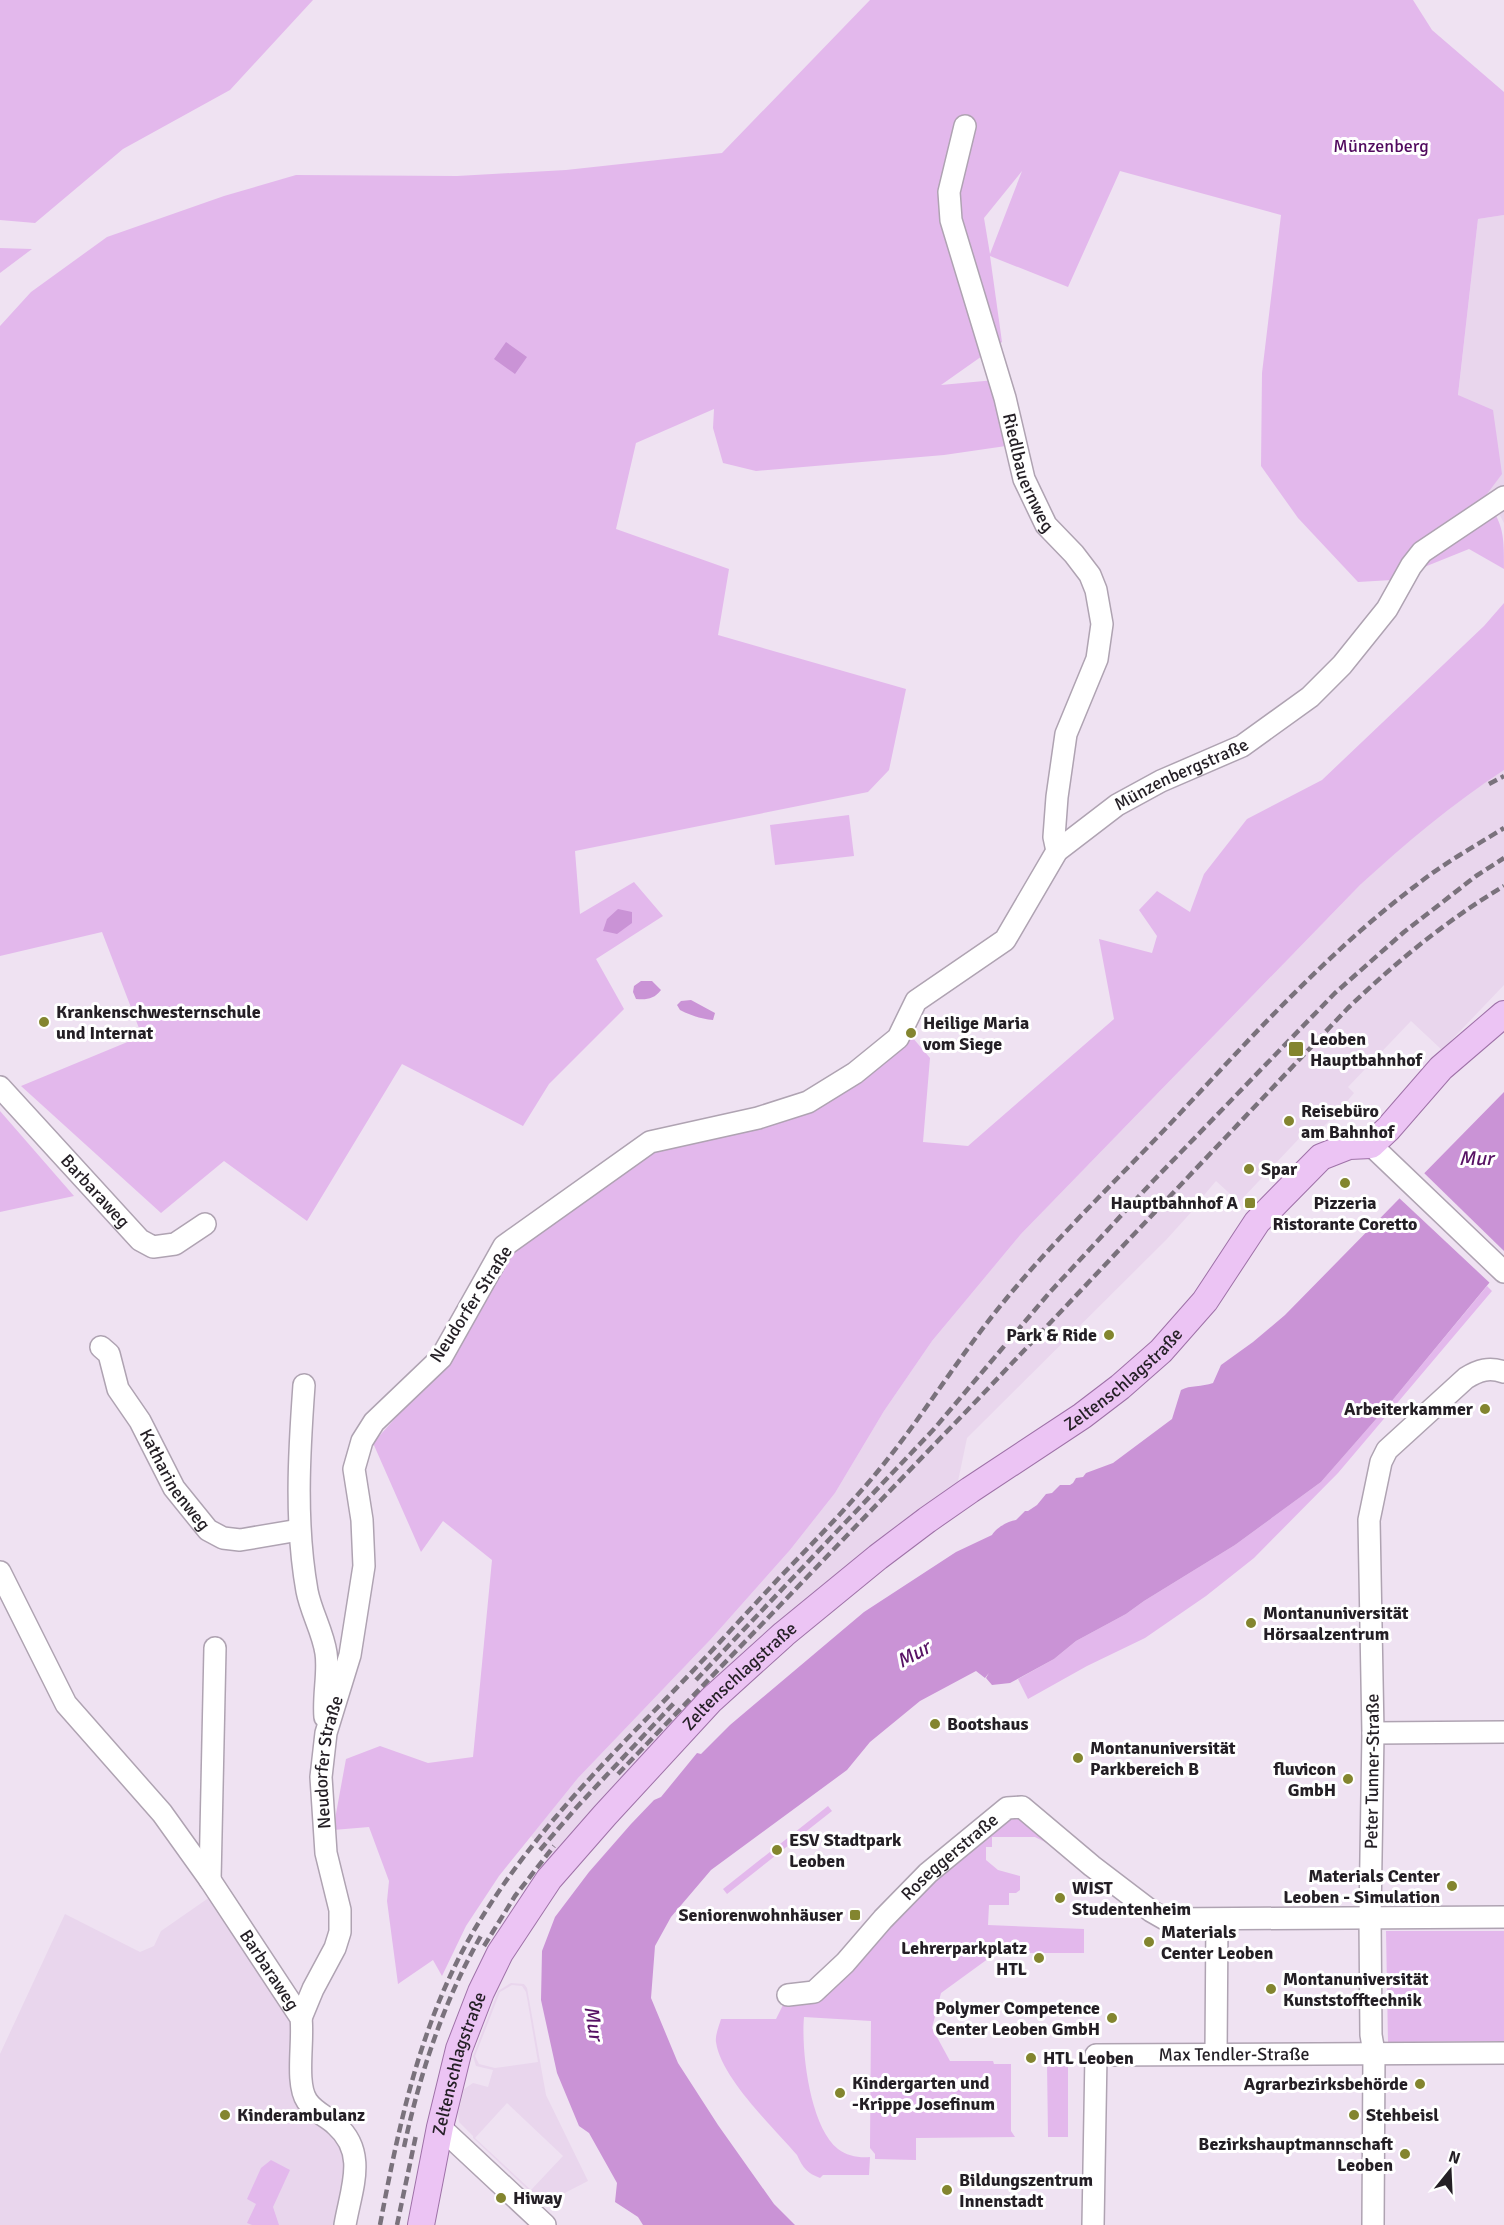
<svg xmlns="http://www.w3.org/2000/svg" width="1504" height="2225" font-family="Signika,sans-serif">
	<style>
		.built { fill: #e9d6ed; fill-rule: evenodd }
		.green { fill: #e3b8ec; fill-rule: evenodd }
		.water { fill: #ca93d6 }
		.pier { fill: #efe2f2 }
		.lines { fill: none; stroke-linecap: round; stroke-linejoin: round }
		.minor-casing { stroke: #afa3b2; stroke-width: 24 }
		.major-casing { stroke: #9e71a7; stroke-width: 28 }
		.minor { stroke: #fff; stroke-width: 21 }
		.major { stroke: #ecc4f4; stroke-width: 26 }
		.rail { stroke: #7a727c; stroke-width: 4.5; stroke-dasharray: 9 4.5; stroke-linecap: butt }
		.poi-dot { fill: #83852f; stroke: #fff; stroke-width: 2 }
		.labels { text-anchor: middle; stroke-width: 6; stroke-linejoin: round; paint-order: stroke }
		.park-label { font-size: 18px; fill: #510a5e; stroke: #fff }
		.street-label { font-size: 18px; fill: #241f25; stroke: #fff }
		.poi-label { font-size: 18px; font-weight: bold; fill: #241f25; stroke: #fff; text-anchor: start }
		.water-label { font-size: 20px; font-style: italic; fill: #571264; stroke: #fff }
	</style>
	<rect width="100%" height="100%" fill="#efe2f2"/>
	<path class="built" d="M1504,215V523L1497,510L1484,498L1458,396L1478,219Z
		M1504,770V985L1442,1050L1411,1021L1348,1087L1354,1093L1338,1112L1317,1133L1310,1127L1239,1202L1216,1181L1194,1207L1195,1208L1166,1240L967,1438L957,1486L552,1862L531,1836L578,1778L711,1639L790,1550L835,1493L884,1411L932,1341L1021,1234L1360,885L1409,840L1464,796Z
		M210,1897L292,2013L299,2099L352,2154L338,2225H0V2054L65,1914L140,1952L154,1946L161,1931Z
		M511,1983L524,1984L527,1988L546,2095L588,2181L549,2201L539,2200L473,2138V2136L459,2122L458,2114L464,2089L473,2083L488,2087L493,2070L476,2066L473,2056L498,1991ZM512,1985L522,1986L526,1992L538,2062L495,2068L479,2064L475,2056L500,1992ZM507,2103L563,2156L531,2190L475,2138Z"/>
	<path class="green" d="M0,0H313L230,90L123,149L35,223L0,220Z
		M870,0H1413L1432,30L1504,92V215L1478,219L1458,395L1493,410L1502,474L1484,498C1504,523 1504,535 1504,569L1469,549L1392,580L1358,582L1298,518L1261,466L1262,373L1281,215L1120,171L1068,287L990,256L1002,342L941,385L995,380L1006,446L944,455L756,471L723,463L713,428L714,409L636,443L616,529L729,569L718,635L906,689L889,770L868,792L575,851L580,914L634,882L663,916L596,959L624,1009L549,1084L523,1126L402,1064L307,1221L224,1161L161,1213L21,1086L142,1036L102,932L0,956V326L31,292L107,237L224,196L296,175L457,176L566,170L722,153ZM1022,171L990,254L984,218Z
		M0,248L32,249L0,273Z
		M1504,603V770C1452,804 1406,843 1360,885L1021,1234L932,1341L884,1411L835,1493L790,1550L711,1639L578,1778L499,1876L466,1926L442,1976L433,1960L398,1984L387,1901L389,1881L369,1827L333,1830L346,1759L380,1746L428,1763L473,1757L492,1560L443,1521L421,1552L373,1443L447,1360L509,1249L654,1147L726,1136L814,1109L912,1037L930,1058L923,1142L968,1146L1114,1019L1099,939L1152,953L1157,936L1139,910L1157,891L1190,912L1204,874L1247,819L1322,780L1484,626Z
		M849,815L854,856L775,865L770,825Z
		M0,1111L74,1196L0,1212Z
		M1487,1286L1492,1291L1338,1473L1254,1558L1206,1596L1145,1638L1087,1666L1028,1699L1018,1679L1054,1659L1076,1641L1126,1614L1144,1601L1235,1545L1321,1482L1391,1402Z
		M828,1806L832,1811L727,1894L723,1889Z
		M1007,1808L1057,1838L1051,1845L1035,1837H992V1847H986V1860L998,1870L1020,1876V1890L1016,1893H1009V1905H989L988,1925L1084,1929V1953H996L941,1993L932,2028L950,2061H993L994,2064H1011V2131L1015,2137L916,2138V2160L875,2159V2154L870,2148L871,2021L804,2017C801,2051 810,2127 838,2149C847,2156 859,2158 870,2157L869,2175H823L820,2178C807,2173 803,2168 797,2155C773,2127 721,2078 716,2042C715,2035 719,2026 721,2019H776L788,1995L814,1992Z
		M1386,1931H1504V2041L1388,2042Z
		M1047,2062L1068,2063V2137H1048Z
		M271,2160L290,2170L273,2207L279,2225H252L247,2223L256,2204L247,2199L261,2168Z"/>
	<path class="water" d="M506,342L527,357L515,374L494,359Z
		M618,909L632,912V923L617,934L603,931L607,919Z
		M641,981H652L661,990C654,999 647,1000 636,999L633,992L634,986Z
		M691,1000L715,1013L713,1020C701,1019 690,1015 680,1010L677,1005L681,1001Z
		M1504,1092V1265L1391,1402L1321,1482L1235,1545L1144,1601L1126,1614L1076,1641L1054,1659L1010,1683L992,1685L986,1678L989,1673L985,1678L976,1671L920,1701L870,1742L847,1770L711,1870L671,1917L655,1946L651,1998L678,2063L718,2125L774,2204L795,2225H643L638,2217L615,2202L617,2183L589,2133L579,2126L557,2073L541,2000L542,1951L555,1917L589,1872L631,1824L654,1800L661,1797L697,1753L701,1754L730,1725L864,1612L956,1552L992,1535C996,1528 1008,1521 1016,1520L1025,1511H1028L1037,1505L1046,1494L1052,1493L1060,1485H1070L1073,1483L1076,1478L1083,1477L1086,1473L1113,1463L1172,1419L1181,1390C1190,1385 1202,1387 1213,1383L1221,1365L1253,1342L1285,1315Z"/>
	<path class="pier" d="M1422,1171L1504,1251V1269L1492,1285L1397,1196Z"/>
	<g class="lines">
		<defs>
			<g id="minor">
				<path id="s1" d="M965,126L949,192L951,220L1005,398L1024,479L1046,525L1074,554L1090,575L1096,590L1102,624L1097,659L1066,734L1057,797L1054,837L1057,851"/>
				<path id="s2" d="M0,1087L140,1240L153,1247L175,1244L205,1224"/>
				<path d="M1371,1145L1504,1272"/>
				<path id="s3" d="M101,1347L109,1354L118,1389L140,1421L174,1488L208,1530L223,1538L240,1540L299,1530"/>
				<path d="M304,1385C299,1454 295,1523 307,1591C311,1612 323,1632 326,1653C329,1672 323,1696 325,1717"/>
				<path id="s4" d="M0,1572L66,1704L162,1813L210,1880L301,2018C304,2041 295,2083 307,2101C315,2113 327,2116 336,2125C368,2153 351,2189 345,2225"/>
				<path d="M1373,1733L1504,1732"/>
				<path d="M210,1880L215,1648"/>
				<path id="s5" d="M788,1995L814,1992L845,1963L883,1919L928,1873L1007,1808L1022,1807L1092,1866L1151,1911L1165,1919L1504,1917"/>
				<path id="s6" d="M301,2018L313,1989L335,1948L340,1932V1910L326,1853L321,1777L326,1733L350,1655L364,1566L362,1520L354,1469L362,1441L374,1422L441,1358L504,1246L650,1142L758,1118L808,1102L855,1073L898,1038L916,1001L1005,940L1057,851L1117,805L1161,781L1242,746L1310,697L1342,665L1387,609L1411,566L1422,552L1504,497"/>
				<path d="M1216,2054L1217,1920"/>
				<path d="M440,2127L545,2225"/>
				<path id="s7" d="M1093,2225L1096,2055L1504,2053"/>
				<path id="s8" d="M1373,2225L1374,2052L1371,2035L1370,1918L1373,1733L1369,1520L1381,1462L1387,1450L1466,1378C1479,1370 1489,1367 1504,1372"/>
			</g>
			<g id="major">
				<path id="s9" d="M421,2225L440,2127L459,2049L481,1992L500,1953L549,1879L605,1815L711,1700L784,1634L878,1557L927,1520L970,1490L1082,1416L1120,1387L1161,1351L1205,1301L1257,1222L1321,1157L1349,1146L1371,1145L1388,1129L1441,1068L1504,1014"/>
			</g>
		</defs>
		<use href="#minor" class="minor-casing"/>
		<use href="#major" class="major-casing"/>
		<use href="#minor" class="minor"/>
		<use href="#major" class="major"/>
		<path class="rail" d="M1489,784L1504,776
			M696,1680L934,1429L1050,1292L1154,1180L1335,993L1404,932L1476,876L1504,858
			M618,1774L980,1397L1348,1008C1396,962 1447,920 1504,886
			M540,1850L576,1808L675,1702
			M484,1946L515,1896L554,1846
			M404,2147C420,2073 444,2000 482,1934
			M380,2225C400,2119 422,2015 479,1922C529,1840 595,1771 661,1704C702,1662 741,1619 780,1577C810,1546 840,1515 868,1483C918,1425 957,1358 1006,1299C1056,1238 1114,1183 1169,1125C1248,1041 1326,953 1419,883C1446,862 1475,846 1504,828
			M397,2225L416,2135"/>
	</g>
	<g class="poi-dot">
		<circle cx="44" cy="1022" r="6"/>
		<circle cx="911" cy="1033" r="6"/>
		<rect x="1288" y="1041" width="16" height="16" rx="3"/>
		<circle cx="1289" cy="1121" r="6"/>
		<circle cx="1249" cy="1169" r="6"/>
		<circle cx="1345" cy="1183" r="6"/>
		<rect x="1244" y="1197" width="12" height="12" rx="3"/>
		<circle cx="1109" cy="1335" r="6"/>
		<circle cx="1485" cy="1409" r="6"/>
		<circle cx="1251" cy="1623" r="6"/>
		<circle cx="935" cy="1724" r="6"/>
		<circle cx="1078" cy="1758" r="6"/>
		<circle cx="1348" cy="1779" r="6"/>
		<circle cx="777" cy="1850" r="6"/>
		<circle cx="1452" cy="1886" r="6"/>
		<circle cx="1060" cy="1898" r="6"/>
		<rect x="849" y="1909" width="12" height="12" rx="3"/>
		<circle cx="1149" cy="1942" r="6"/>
		<circle cx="1039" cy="1958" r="6"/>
		<circle cx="1271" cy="1989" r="6"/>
		<circle cx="1112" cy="2018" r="6"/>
		<circle cx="1031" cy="2058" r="6"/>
		<circle cx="1420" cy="2084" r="6"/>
		<circle cx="840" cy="2093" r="6"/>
		<circle cx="225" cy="2115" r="6"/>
		<circle cx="1354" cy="2115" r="6"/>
		<circle cx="1405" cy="2154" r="6"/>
		<circle cx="947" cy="2190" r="6"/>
		<circle cx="501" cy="2198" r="6"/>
	</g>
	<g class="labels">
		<g class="park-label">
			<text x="1381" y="152">Münzenberg</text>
		</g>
		<g class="street-label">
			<text dy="6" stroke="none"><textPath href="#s1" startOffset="360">Riedlbauernweg</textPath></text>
			<text dy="6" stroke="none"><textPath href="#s6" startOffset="1690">Münzenbergstraße</textPath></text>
			<text dy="6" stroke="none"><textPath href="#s2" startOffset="141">Barbaraweg</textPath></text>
			<text transform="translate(471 1304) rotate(-57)" y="6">Neudorfer Straße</text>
			<text dy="6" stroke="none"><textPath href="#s9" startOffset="1138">Zeltenschlagstraße</textPath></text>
			<text dy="6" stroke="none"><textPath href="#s3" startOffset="154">Katharinenweg</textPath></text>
			<text dy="6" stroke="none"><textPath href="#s9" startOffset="652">Zeltenschlagstraße</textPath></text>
			<text dy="6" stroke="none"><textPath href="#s6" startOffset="267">Neudorfer Straße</textPath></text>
			<text dy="6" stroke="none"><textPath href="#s8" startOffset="454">Peter Tunner-Straße</textPath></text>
			<text dy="6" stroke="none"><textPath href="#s5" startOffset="218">Roseggerstraße</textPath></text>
			<text dy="6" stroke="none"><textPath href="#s4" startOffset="483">Barbaraweg</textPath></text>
			<text dy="6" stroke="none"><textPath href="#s7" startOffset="308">Max Tendler-Straße</textPath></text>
			<text dy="6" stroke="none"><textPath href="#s9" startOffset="166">Zeltenschlagstraße</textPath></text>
		</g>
		<g class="poi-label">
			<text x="56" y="1018">Krankenschwesternschule<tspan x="56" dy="21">und Internat</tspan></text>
			<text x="923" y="1029">Heilige Maria<tspan x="923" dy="21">vom Siege</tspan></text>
			<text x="1310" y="1045">Leoben<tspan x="1310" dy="21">Hauptbahnhof</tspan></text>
			<text x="1301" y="1117">Reisebüro<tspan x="1301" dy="21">am Bahnhof</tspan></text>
			<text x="1261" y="1175">Spar</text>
			<text x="1238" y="1209" text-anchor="end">Hauptbahnhof A</text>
			<text x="1345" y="1209" text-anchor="middle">Pizzeria<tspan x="1345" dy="21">Ristorante Coretto</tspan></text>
			<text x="1097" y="1341" text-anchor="end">Park &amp; Ride</text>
			<text x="1473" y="1415" text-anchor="end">Arbeiterkammer</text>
			<text x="1263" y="1619">Montanuniversität<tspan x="1263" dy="21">Hörsaalzentrum</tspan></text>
			<text x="947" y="1730">Bootshaus</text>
			<text x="1090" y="1754">Montanuniversität<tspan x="1090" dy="21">Parkbereich B</tspan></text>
			<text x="1336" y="1775" text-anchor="end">fluvicon<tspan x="1336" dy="21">GmbH</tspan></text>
			<text x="789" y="1846">ESV Stadtpark<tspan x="789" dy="21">Leoben</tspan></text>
			<text x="1440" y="1882" text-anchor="end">Materials Center<tspan x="1440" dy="21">Leoben - Simulation</tspan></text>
			<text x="1072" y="1894">WIST<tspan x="1072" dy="21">Studentenheim</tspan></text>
			<text x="843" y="1921" text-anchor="end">Seniorenwohnhäuser</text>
			<text x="1161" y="1938">Materials<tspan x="1161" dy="21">Center Leoben</tspan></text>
			<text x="1027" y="1954" text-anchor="end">Lehrerparkplatz<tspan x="1027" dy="21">HTL</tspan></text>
			<text x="1283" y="1985">Montanuniversität<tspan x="1283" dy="21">Kunststofftechnik</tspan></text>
			<text x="1100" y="2014" text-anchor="end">Polymer Competence<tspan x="1100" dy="21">Center Leoben GmbH</tspan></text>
			<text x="1043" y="2064">HTL Leoben</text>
			<text x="852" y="2089">Kindergarten und<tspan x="852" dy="21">-Krippe Josefinum</tspan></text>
			<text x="1408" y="2090" text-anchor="end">Agrarbezirksbehörde</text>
			<text x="237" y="2121">Kinderambulanz</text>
			<text x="1366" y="2121">Stehbeisl</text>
			<text x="1393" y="2150" text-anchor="end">Bezirkshauptmannschaft<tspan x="1393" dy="21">Leoben</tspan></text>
			<text x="959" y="2186">Bildungszentrum<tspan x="959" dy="21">Innenstadt</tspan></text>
			<text x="513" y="2204">Hiway</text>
		</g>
		<g class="water-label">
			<text x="1476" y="1165">Mur</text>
			<text transform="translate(913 1654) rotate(-29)" y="7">Mur</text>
			<text transform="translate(594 2023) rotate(81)" y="7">Mur</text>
		</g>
	</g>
	<g transform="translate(1450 2171) rotate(18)" stroke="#ffffff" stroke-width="4.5" paint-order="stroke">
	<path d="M0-4.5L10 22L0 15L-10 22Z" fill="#241f25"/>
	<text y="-9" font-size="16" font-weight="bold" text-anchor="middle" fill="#241f25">N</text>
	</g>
</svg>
